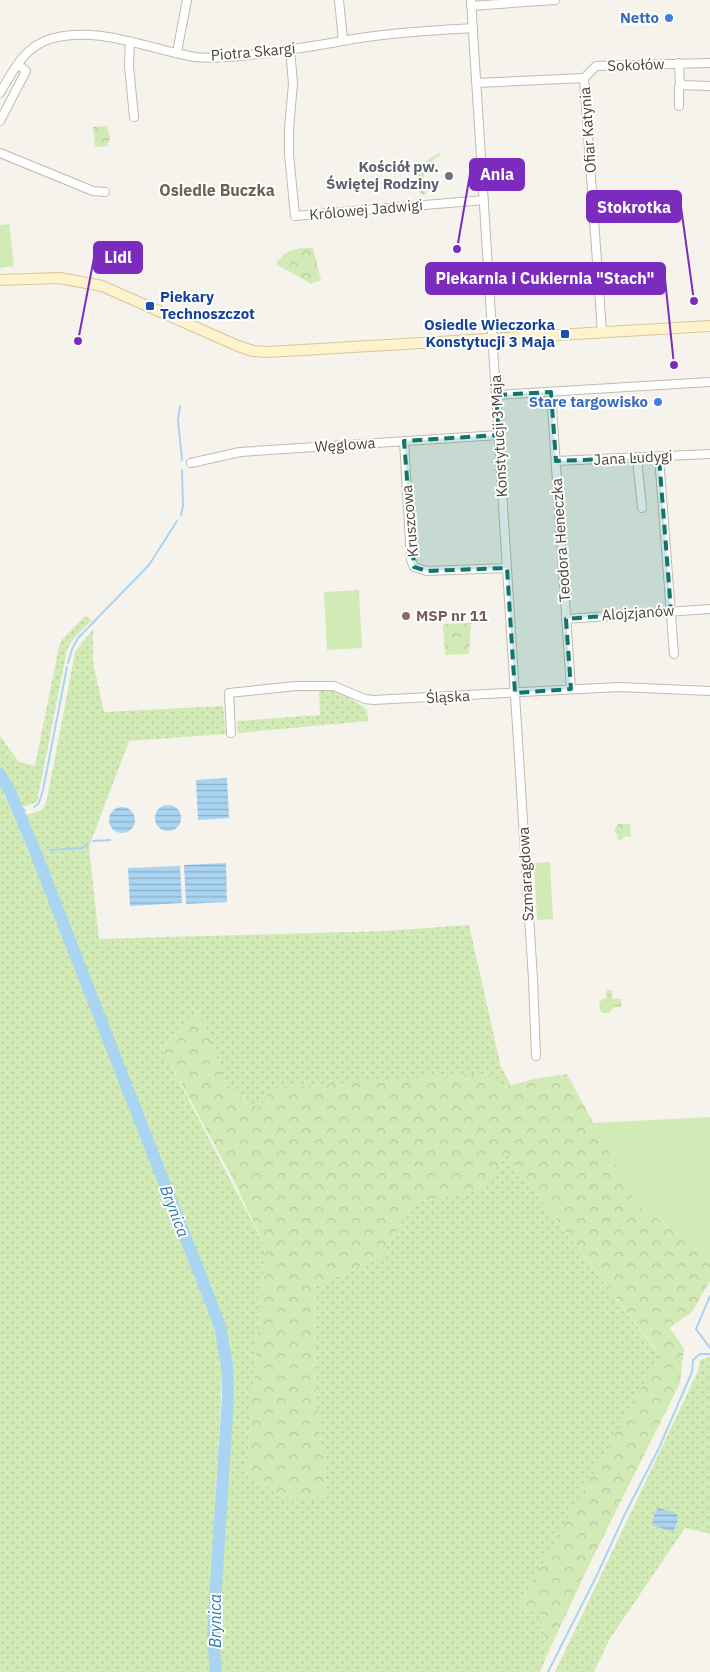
<svg xmlns="http://www.w3.org/2000/svg" width="710" height="1672" font-family="'IBM Plex Sans',sans-serif">
	<style>
		.grass { fill: url(#grass-dots) }
		.forest { fill: url(#forest-crowns) }
		.garden { fill: #d2eab5 }
		.water { fill: url(#water-rules) }
		.lines { fill: none; stroke-linecap: round; stroke-linejoin: round }
		.stream { stroke: #a9d4f2; stroke-width: 2 }
		.river { stroke: #a9d4f2; stroke-width: 12 }
		.street-casing { stroke: #c2bbae; stroke-width: 10 }
		.secondary-casing { stroke: #d6c79b; stroke-width: 12 }
		.street { stroke: #fff; stroke-width: 8 }
		.secondary { stroke: #fff3cd; stroke-width: 10 }
		.marked { fill: #0f766e; fill-opacity: 0.2; stroke: #0f766e; stroke-width: 4; stroke-dasharray: 10 6; stroke-linejoin: round }
		.shop-dot { fill: #3f7fe0; stroke: #fff; stroke-width: 2 }
		.worship-dot { fill: #6b7280; stroke: #fff; stroke-width: 2 }
		.transit-dot { fill: #1a4fb4; stroke: #fff; stroke-width: 2 }
		.education-dot { fill: #8d6e63; stroke: #fff; stroke-width: 2 }
		.labels { text-anchor: middle; stroke-width: 4; stroke-linejoin: round; paint-order: stroke }
		.shop-label { font-size: 15px; font-weight: bold; fill: #366cbe; stroke: #fff; text-anchor: end }
		.street-label { font-size: 15px; fill: #4b4439; stroke: #fff }
		.worship-label { font-size: 15px; font-weight: bold; fill: #5b616d; stroke: #fff; text-anchor: end }
		.transit-label { font-size: 15px; font-weight: bold; fill: #164399; stroke: #fff; text-anchor: start }
		.education-label { font-size: 15px; font-weight: bold; fill: #785e54; stroke: #fff; text-anchor: start }
		.neighbourhood-label { font-size: 16px; font-weight: bold; fill: #6e6250; stroke: #fff }
		.water-label { font-size: 16px; font-style: italic; fill: #2e7ab2; stroke: #fff }
		.leader { fill: none; stroke: #7b2cbf; stroke-width: 2 }
		.callout-dot { fill: #7b2cbf; stroke: #fff; stroke-width: 2 }
		.callout { fill: #7b2cbf; stroke: #7b2cbf; stroke-width: 2 }
		.callout-label { font-size: 16px; text-anchor: middle; font-weight: bold; fill: #fff }
	</style>
	<defs>
		<pattern id="grass-dots" width="8" height="8" patternUnits="userSpaceOnUse" patternTransform="scale(1.25)"><rect width="8" height="8" fill="#d2eab5"/><path d="M2 2h.1M6 6h.1" fill="none" stroke="#b6ca9c" stroke-width="1.8" stroke-linecap="round"/></pattern>
		<pattern id="forest-crowns" width="20" height="18" patternUnits="userSpaceOnUse" patternTransform="scale(1.25)"><rect width="20" height="18" fill="#d2eab5"/><path d="M2 6a3 3 0 1 1 6 0M12 15a3 3 0 1 1 6 0" fill="none" stroke="#b6ca9c"/></pattern>
		<pattern id="water-rules" width="6" height="5" patternUnits="userSpaceOnUse" patternTransform="scale(1.25)"><rect width="6" height="5" fill="#a9d4f2"/><path d="M0 2.5h6" fill="none" stroke="#8caec5"/></pattern>
	</defs>
	<rect width="100%" height="100%" fill="#f6f3ec"/>
	<path class="grass" d="M439,153L442,154C432,159 423,167 424,180C425,185 427,189 426,195L421,194L418,189L416,167Z
		M85,616L92,620L73,639L67,650L37,802L23,807L0,769V736L19,762L35,766L59,646L62,640Z
		M93,629V662L104,712L223,706L226,734L129,741L89,847L99,939L385,931L469,925L501,1067L511,1085L500,1088L259,1108L227,1088L200,1010L162,1048L265,1247L246,1474L285,1498L328,1497L316,1404L314,1287L380,1257L414,1203L479,1189L507,1155L660,1356L519,1607L541,1614L547,1655L540,1672H222L217,1641L233,1374L224,1326L26,815L42,810L47,799L75,652Z
		M319,690L338,691L367,709L368,721L238,733L237,721L320,715Z
		M0,785L33,862L213,1321L221,1355V1401L212,1566V1672H0Z
		M710,1357V1534L685,1528L609,1640L594,1672H555L698,1371L700,1360Z"/>
	<path class="forest" d="M107,126L110,138L107,146L95,147L93,127Z
		M313,248L321,280L311,284L276,264C285,249 296,248 313,248Z
		M471,623L469,654L445,655L443,624Z
		M618,824H630L631,836L623,837L622,840L617,839L618,835L614,831Z
		M607,990H612L613,999H622L621,1007H614L609,1013H603L600,1010L599,1004L602,999L606,998Z
		M200,1010L227,1088L259,1108L272,1088L488,1073L500,1088L534,1079L567,1074L637,1204L710,1257V1281L692,1312L670,1328L684,1349L680,1383L591,1561L547,1655L541,1614L518,1607L660,1355L507,1155L479,1189L414,1203L380,1257L314,1287L316,1404L328,1497L285,1498L246,1474L265,1247L233,1179L162,1048Z"/>
	<path class="garden" d="M9,224L14,266L0,268V225Z
		M359,590L362,648L327,650L324,592Z
		M550,862L553,919L537,920L534,863Z
		M710,1117V1257L637,1204L593,1123Z"/>
	<path class="water" d="M227,778L229,818L198,820L196,780Z
		M155 818a13 13 0 1 1 26 0a13 13 0 1 1-26 0Z
		M109 820a13 13 0 1 1 26 0a13 13 0 1 1-26 0Z
		M226,863L227,902L186,904L184,865Z
		M180,866L182,903L130,906L128,868Z
		M659,1508L677,1514L678,1520L673,1532L652,1525L655,1512Z"/>
	<g class="lines">
		<path class="stream" d="M180,406L178,420L182,460
			M181,515L183,506L182,470
			M68,663L72,649L78,638L149,565L177,521
			M34,807L39,803L43,790L67,667
			M19,813L25,810
			M93,841L110,840
			M50,850L82,848L88,843
			M36,855L41,853
			M710,1296L696,1329L710,1348
			M548,1672L596,1577L625,1514L659,1448L692,1372L693,1360L700,1354H710"/>
		<path class="river" d="M0,774L10,792L35,851L220,1326L227,1366L228,1396L214,1618L213,1639L216,1672"/>
		<defs>
			<path id="street" d="M339,0L343,41
				M471,0L533,979L536,1056
				M471,6L555,0
				M130,41L129,66L134,117
				M290,50L293,83L289,129V154L295,216L484,200
				M177,52L187,0
				M679,63L680,85L710,86
				M584,78L602,332
				M476,83L584,78L596,66L710,63
				M0,93C13,71 24,47 50,39C99,25 147,49 195,57C212,59 230,57 248,55C278,52 308,47 337,42C382,33 427,31 473,28
				M679,106V87L680,85
				M0,121L26,71L18,64
				M0,153L93,191L105,192
				M551,392L571,689
				M496,395L710,382
				M404,441L411,560L414,567L427,571L507,568
				M659,457L674,654
				M637,458L642,508
				M556,461L710,454
				M191,463L240,452L499,435
				M566,619L710,609
				M231,733L229,693L296,686H334L365,699L373,700L619,687L710,691"/>
			<path id="secondary" d="M0,280L60,278L102,286L238,346L253,351L268,352L710,326"/>
		</defs>
		<use href="#street" class="street-casing"/>
		<use href="#secondary" class="secondary-casing"/>
		<use href="#street" class="street"/>
		<use href="#secondary" class="secondary"/>
	</g>
	<path class="marked" d="M551,392L556,461L659,457L671,611L566,619L571,689L515,693L507,568L427,571L414,567L404,441L499,435L496,395Z"/>
	<g class="shop-dot">
		<circle cx="669" cy="18" r="5"/>
		<circle cx="658" cy="402" r="5"/>
	</g>
	<circle class="worship-dot" cx="449" cy="176" r="5"/>
	<g class="transit-dot">
		<rect x="145" y="301" width="10" height="10" rx="2.5"/>
		<rect x="560" y="329" width="10" height="10" rx="2.5"/>
	</g>
	<circle class="education-dot" cx="406" cy="616" r="5"/>
	<g class="labels">
		<g class="shop-label">
			<text x="659" y="23">Netto</text>
			<text x="648" y="407">Stare targowisko</text>
		</g>
		<g class="street-label">
			<text transform="translate(253 52) rotate(-5)" y="5">Piotra Skargi</text>
			<text transform="translate(636 65) rotate(-2)" y="5">Sokołów</text>
			<text transform="translate(588 130) rotate(-94)" y="5">Ofiar Katynia</text>
			<text transform="translate(366 210) rotate(-5)" y="5">Królowej Jadwigi</text>
			<text transform="translate(499 436) rotate(-93)" y="5">Konstytucji 3 Maja</text>
			<text transform="translate(345 445) rotate(-4)" y="5">Węglowa</text>
			<text transform="translate(633 458) rotate(-3)" y="5">Jana Ludygi</text>
			<text transform="translate(410 521) rotate(-95)" y="5">Kruszcowa</text>
			<text transform="translate(561 540) rotate(-94)" y="5">Teodora Heneczka</text>
			<text transform="translate(638 613) rotate(-4)" y="5">Alojzjanów</text>
			<text transform="translate(448 697) rotate(-3)" y="5">Śląska</text>
			<text transform="translate(526 874) rotate(-93)" y="5">Szmaragdowa</text>
		</g>
		<g class="worship-label">
			<text x="439" y="172">Kościół pw.<tspan x="439" dy="17">Świętej Rodziny</tspan></text>
		</g>
		<g class="transit-label">
			<text x="160" y="302">Piekary<tspan x="160" dy="17">Technoszczot</tspan></text>
			<text x="555" y="330" text-anchor="end">Osiedle Wieczorka<tspan x="555" dy="17">Konstytucji 3 Maja</tspan></text>
		</g>
		<g class="education-label">
			<text x="416" y="621">MSP nr 11</text>
		</g>
		<g class="neighbourhood-label">
			<text x="217" y="196">Osiedle Buczka</text>
		</g>
		<g class="water-label">
			<text transform="translate(175 1211) rotate(69)" y="6">Brynica</text>
			<text transform="translate(215 1621) rotate(-90)" y="6">Brynica</text>
		</g>
	</g>
	<path class="leader" d="M457 249L470 174M694 301L681 207M78 341L94 258M674 365L665 279"/>
	<g class="callout-dot">
		<circle cx="457" cy="249" r="5"/>
		<circle cx="694" cy="301" r="5"/>
		<circle cx="78" cy="341" r="5"/>
		<circle cx="674" cy="365" r="5"/>
	</g>
	<g class="callout">
		<rect x="470" y="159" width="54" height="31" rx="5"/>
		<rect x="587" y="191" width="94" height="31" rx="5"/>
		<rect x="94" y="242" width="48" height="31" rx="5"/>
		<rect x="426" y="263" width="239" height="31" rx="5"/>
	</g>
	<g class="callout-label">
		<text x="497" y="180">Ania</text>
		<text x="634" y="213">Stokrotka</text>
		<text x="118" y="263">Lidl</text>
		<text x="545" y="284">Piekarnia i Cukiernia "Stach"</text>
	</g>
</svg>
